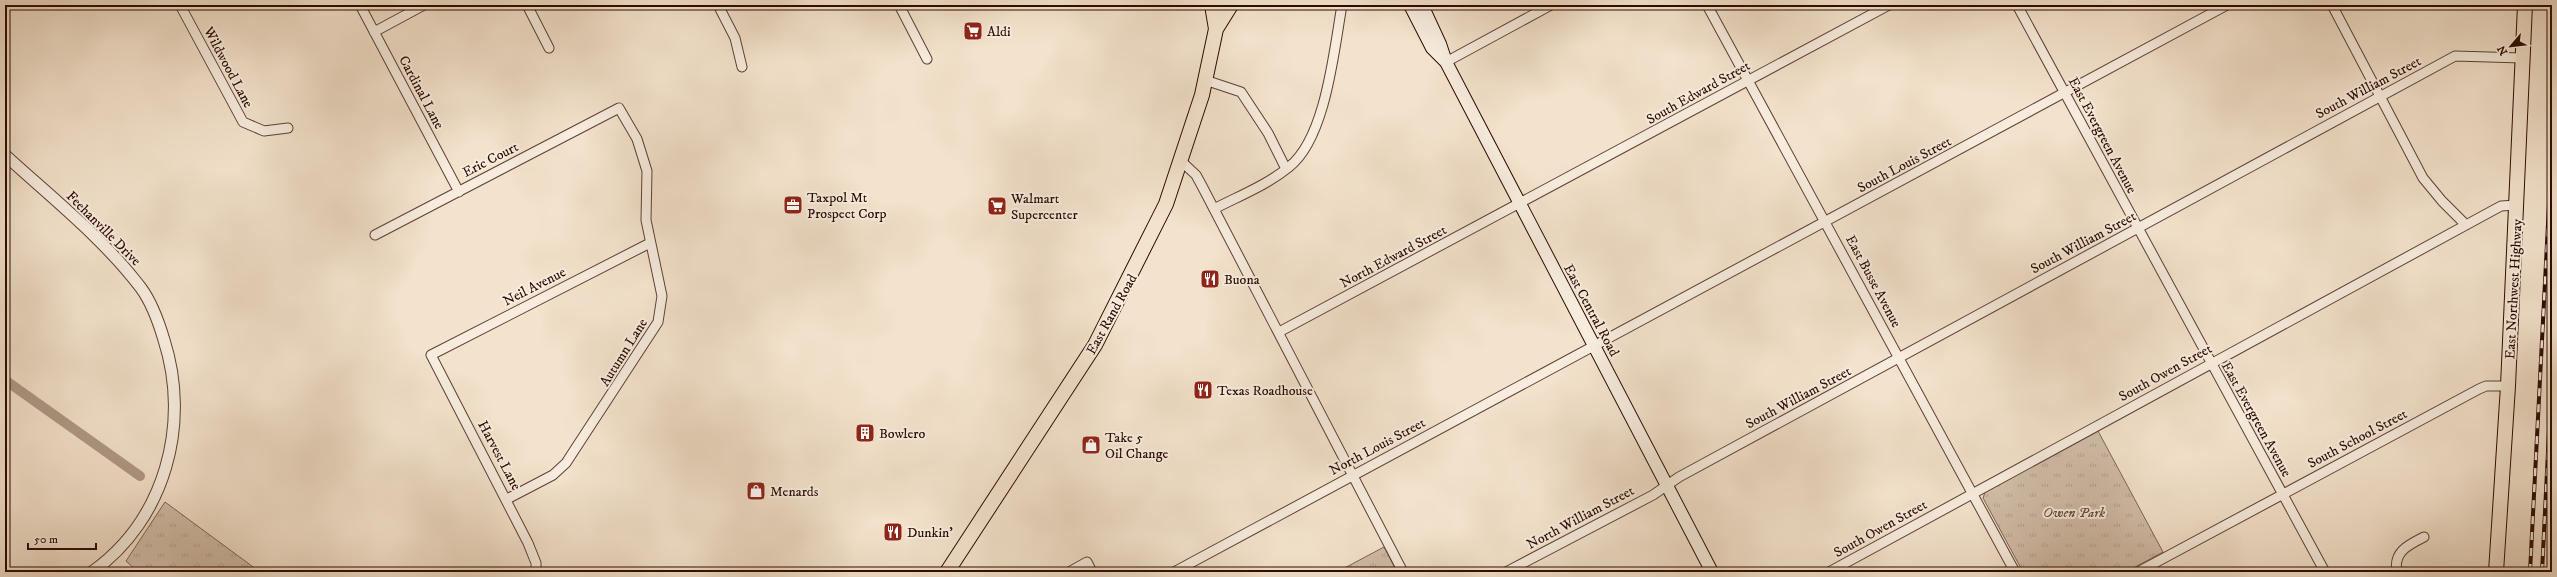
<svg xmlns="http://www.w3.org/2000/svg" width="2557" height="577" font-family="'IM FELL DW Pica',serif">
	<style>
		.park { fill: url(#park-tufts); stroke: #7e6454 }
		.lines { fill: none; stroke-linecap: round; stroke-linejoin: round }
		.canal { stroke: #af9987; stroke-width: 10 }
		.minor-casing { stroke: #5d4033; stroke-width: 11 }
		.tertiary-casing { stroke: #5d4033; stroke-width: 13 }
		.secondary-casing { stroke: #2b0a00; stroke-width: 14 }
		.primary-casing { stroke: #2b0a00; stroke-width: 16 }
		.minor { stroke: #f7ecde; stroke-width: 9 }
		.tertiary { stroke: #f7ecde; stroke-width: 11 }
		.secondary { stroke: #f7ecde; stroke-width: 12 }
		.primary { stroke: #f3e2cc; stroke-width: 14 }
		.rail-casing { stroke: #2b0a00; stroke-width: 4 }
		.rail { stroke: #f7ecde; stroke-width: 2.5; stroke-dasharray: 8; stroke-linecap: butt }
		.labels { text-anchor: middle; stroke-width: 4; stroke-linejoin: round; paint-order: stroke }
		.poi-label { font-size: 14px; fill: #2b0a00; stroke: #f7ecde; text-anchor: start }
		.street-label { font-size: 14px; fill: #2b0a00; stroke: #f7ecde }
		.park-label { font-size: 14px; font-style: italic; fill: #65493b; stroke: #f7ecde }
	</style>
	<defs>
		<pattern id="park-tufts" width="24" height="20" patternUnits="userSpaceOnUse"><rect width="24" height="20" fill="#d1bda9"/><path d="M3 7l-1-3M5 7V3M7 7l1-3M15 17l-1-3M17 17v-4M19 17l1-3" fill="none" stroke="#b4a190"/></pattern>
	</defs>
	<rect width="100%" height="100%" fill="#f3e2cc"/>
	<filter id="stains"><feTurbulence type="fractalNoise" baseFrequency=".005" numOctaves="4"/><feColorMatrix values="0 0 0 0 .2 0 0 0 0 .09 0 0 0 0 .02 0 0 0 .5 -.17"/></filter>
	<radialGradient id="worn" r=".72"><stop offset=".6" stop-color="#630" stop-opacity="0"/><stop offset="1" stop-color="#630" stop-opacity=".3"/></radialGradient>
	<path class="park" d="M2098,431L2163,552L2126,572H2023L1983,498L1985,492Z
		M165,502L260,572H138L126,561Z
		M1384,547L1397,572H1337Z"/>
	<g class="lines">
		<path class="canal" d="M5,380L140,476"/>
		<defs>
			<path id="minor" d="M180,5L243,122L264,131L288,128
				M360,5L459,192
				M527,5L549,48
				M718,5L735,38L742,67
				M899,5L927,59
				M1707,5L2015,572
				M2017,5L2325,572
				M2332,5L2423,178L2442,201L2466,225
				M374,32L424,5
				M1446,62L1551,5
				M1205,80L1241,92L1268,133L1286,169
				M1181,161L1196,175L1202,186L1403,572
				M1214,209C1239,196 1267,185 1289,167C1326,138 1334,50 1342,5
				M375,235L619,108L637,139L647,171L646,220L662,296L658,322L566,463L553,475L507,499
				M1279,332L1889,5
				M536,572V563L528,543L431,355L650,243
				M1069,572L1087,562L1092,572
				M1174,572L2227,5
				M1506,572L1653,495L1679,477L2455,56L2522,58
				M1829,572L2466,225L2501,206L2517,205
				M2138,572L2479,389L2486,386H2508
				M2397,572C2393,552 2408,545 2424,537"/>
			<path id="tertiary" d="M5,155C51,197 103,238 141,288C152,303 159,323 164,340C191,424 165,520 92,572"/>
			<path id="secondary" d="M1410,5L1432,48L1445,61
				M1422,5L1440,44L1446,62L1712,572"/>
			<path id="primary" d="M1216,29L1231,5
				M947,572L1095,345L1166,204L1202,95L1216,29L1212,5
				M2496,572L2508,386L2525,5"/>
		</defs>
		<use href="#minor" class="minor-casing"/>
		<use href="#tertiary" class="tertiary-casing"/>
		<use href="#secondary" class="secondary-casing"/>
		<use href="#primary" class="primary-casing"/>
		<use href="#minor" class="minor"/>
		<use href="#tertiary" class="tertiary"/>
		<use href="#secondary" class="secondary"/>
		<use href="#primary" class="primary"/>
		<defs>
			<path id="rail" d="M2530,572L2552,147
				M2542,572L2552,371"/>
		</defs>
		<use href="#rail" class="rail-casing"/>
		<use href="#rail" class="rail"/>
	</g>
	<defs>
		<symbol id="supermarket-square" viewBox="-11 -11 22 22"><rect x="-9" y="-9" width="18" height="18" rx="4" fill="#8f2418" stroke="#f7ecde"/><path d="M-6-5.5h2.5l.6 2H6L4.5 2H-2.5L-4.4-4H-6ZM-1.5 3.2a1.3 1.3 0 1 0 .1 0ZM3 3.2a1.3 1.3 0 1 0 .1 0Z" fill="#fff"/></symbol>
		<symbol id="office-square" viewBox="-11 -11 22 22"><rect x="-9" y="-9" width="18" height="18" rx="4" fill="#8f2418" stroke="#f7ecde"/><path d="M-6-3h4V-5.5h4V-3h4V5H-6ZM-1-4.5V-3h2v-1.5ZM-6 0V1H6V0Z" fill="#fff"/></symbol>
		<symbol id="restaurant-square" viewBox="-11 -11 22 22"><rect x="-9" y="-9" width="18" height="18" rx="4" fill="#8f2418" stroke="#f7ecde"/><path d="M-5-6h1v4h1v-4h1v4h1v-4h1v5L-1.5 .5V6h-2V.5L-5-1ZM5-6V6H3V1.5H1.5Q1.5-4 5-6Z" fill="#fff"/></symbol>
		<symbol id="building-square" viewBox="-11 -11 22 22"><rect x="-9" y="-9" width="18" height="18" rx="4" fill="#8f2418" stroke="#f7ecde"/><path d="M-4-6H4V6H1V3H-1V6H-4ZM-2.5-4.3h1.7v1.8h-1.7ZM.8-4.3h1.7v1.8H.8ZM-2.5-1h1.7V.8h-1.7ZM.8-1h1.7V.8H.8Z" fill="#fff"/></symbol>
		<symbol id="shop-square" viewBox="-11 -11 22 22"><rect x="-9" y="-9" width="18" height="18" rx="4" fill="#8f2418" stroke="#f7ecde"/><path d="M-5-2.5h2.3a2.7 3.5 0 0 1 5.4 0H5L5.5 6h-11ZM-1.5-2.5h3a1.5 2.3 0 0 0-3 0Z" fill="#fff"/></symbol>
	</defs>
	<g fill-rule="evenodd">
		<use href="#supermarket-square" x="962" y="20" width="22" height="22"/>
		<use href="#office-square" x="782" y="194" width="22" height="22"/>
		<use href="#supermarket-square" x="986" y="195" width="22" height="22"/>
		<use href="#restaurant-square" x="1199" y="268" width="22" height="22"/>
		<use href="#restaurant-square" x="1192" y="379" width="22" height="22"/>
		<use href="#building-square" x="854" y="422" width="22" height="22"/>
		<use href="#shop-square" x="1080" y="434" width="22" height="22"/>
		<use href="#shop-square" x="745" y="480" width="22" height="22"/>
		<use href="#restaurant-square" x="882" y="521" width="22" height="22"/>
	</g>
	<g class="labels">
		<g class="poi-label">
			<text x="987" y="36">Aldi</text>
			<text x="807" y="202">Taxpol Mt<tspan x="807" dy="16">Prospect Corp</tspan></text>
			<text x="1011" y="203">Walmart<tspan x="1011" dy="16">Supercenter</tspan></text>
			<text x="1224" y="284">Buona</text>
			<text x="1217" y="395">Texas Roadhouse</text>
			<text x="879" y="438">Bowlero</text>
			<text x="1105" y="442">Take 5<tspan x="1105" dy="16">Oil Change</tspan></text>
			<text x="770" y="496">Menards</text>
			<text x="907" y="537">Dunkin'</text>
		</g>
		<g class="street-label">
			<text transform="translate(229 67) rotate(62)" y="5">Wildwood Lane</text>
			<text transform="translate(2368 87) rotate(-28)" y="5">South William Street</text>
			<text transform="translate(422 92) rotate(62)" y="5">Cardinal Lane</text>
			<text transform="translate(1698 92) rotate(-29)" y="5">South Edward Street</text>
			<text transform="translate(2103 135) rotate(62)" y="5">East Evergreen Avenue</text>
			<text transform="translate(490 159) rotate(-27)" y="5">Eric Court</text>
			<text transform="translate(1904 164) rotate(-28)" y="5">South Louis Street</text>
			<text transform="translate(104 228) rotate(45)" y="5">Feehanville Drive</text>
			<text transform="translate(2083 242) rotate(-28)" y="5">South William Street</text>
			<text transform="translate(1393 256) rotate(-28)" y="5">North Edward Street</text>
			<text transform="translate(1874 281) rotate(62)" y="5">East Busse Avenue</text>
			<text transform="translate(534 286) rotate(-27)" y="5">Neil Avenue</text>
			<text transform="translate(2513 289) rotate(-87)" y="5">East Northwest Highway</text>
			<text transform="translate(1592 310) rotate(62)" y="5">East Central Road</text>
			<text transform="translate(1111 314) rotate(-61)" y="5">East Rand Road</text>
			<text transform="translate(623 352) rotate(-58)" y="5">Autumn Lane</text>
			<text transform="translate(2165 372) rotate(-29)" y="5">South Owen Street</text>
			<text transform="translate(1798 397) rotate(-28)" y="5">South William Street</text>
			<text transform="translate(2257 419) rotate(61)" y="5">East Evergreen Avenue</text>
			<text transform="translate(2357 438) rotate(-28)" y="5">South School Street</text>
			<text transform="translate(1377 446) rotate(-28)" y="5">North Louis Street</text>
			<text transform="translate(500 455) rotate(62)" y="5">Harvest Lane</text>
			<text transform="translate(1580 517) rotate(-28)" y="5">North William Street</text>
			<text transform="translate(1880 528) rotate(-29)" y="5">South Owen Street</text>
		</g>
		<g class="park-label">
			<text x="2074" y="517">Owen Park</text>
		</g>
	</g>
	<rect width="2557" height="577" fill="none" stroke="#f3e2cc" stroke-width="20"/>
	<rect x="6" y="6" width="2545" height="565" fill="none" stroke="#2b0a00" stroke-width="2"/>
	<rect x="10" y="10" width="2537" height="557" fill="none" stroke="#2b0a00"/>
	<g transform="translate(2511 46) rotate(242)" stroke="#f7ecde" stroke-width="3" paint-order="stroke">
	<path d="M0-3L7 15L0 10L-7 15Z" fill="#2b0a00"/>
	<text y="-6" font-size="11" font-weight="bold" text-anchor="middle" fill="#2b0a00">N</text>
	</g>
	<path d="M28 543v6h68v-6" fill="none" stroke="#2b0a00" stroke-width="2"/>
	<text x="34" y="543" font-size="12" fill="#2b0a00" stroke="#f7ecde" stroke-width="3" paint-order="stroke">50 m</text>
	<rect width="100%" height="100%" filter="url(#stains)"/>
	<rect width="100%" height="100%" fill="url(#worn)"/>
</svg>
